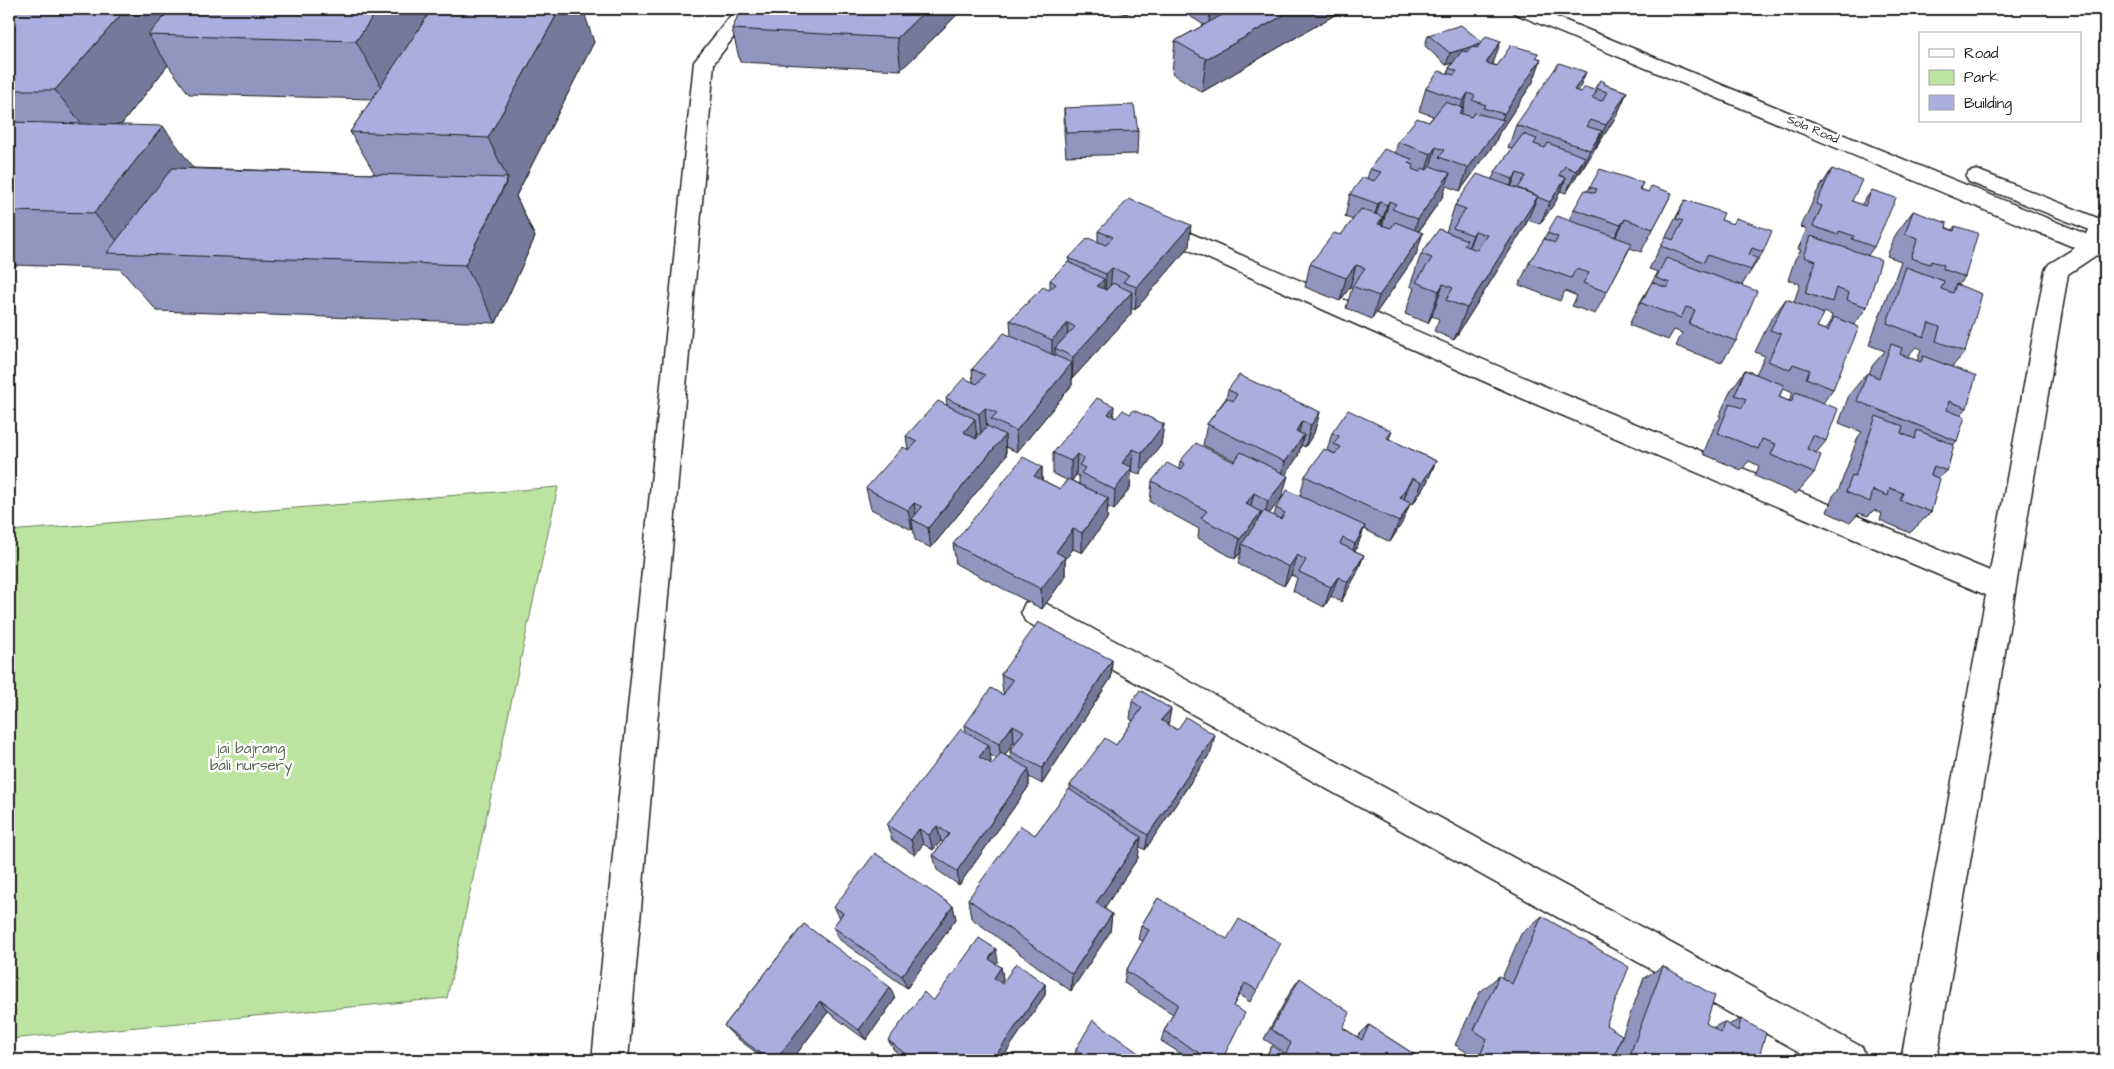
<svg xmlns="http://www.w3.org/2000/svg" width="2114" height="1069" font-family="'Architects Daughter',sans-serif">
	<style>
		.green { fill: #bce4a0; stroke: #6c805e }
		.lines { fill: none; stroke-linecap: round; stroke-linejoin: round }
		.street-casing { stroke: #1c1c1c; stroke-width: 3 }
		.secondary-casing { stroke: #1c1c1c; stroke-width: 3 }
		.street { fill: #fff; fill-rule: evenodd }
		.secondary { fill: #fff; fill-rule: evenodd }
		.wall { fill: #9295bf; stroke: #1c1c1c; fill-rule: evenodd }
		.shaded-wall { fill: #77799b; stroke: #1c1c1c }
		.building { fill: #aaadde; stroke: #1c1c1c }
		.labels { text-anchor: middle; stroke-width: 5; stroke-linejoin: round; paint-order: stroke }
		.far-street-label { font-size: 12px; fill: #1c1c1c; stroke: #fff }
		.park-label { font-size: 15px; fill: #54624a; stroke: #fff }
	</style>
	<rect width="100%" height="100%" fill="#fff"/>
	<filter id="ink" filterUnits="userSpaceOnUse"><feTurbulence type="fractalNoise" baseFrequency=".02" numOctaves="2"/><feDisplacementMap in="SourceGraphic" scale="10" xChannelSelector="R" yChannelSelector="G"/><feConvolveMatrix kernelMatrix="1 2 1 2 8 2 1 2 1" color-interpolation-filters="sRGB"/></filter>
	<g filter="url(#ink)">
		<path class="green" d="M558,487L447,998L9,1039V531Z"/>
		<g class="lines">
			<defs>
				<path id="street" d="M736,9H755L714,63L628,1060H592L694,62Z
					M2100,220L2105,222V245L2101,252L2068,274L1937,1060H1901L1986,595L1519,397L1160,237L1157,232L1160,227L1168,224L1176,227L1537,383L1990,571L2045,270L2049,264L2083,243L2092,223Z
					M1035,600L1045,603L1862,1047L1867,1060H1814L1025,621L1021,612L1025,603Z"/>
				<path id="secondary" d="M1512,9H1537L2105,242V258L2085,252L1514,13Z
					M1977,170L2105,221V236L1969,182L1966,177L1969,172Z"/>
			</defs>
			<use href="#street" class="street-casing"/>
			<use href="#secondary" class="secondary-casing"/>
			<use href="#street" class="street"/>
			<use href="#secondary" class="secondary"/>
		</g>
		<path class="wall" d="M9,9H428L430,12L594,42L516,196L535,237L496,323L157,311L120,269L16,265L9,274ZM168,65L189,94L372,99L350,132L375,174L193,168L121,125Z
			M741,9H963L901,70L740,62L732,29Z
			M1111,9H1137L1125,14Z
			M1181,9H1345L1202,92L1172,73L1175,41L1204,25L1180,10Z
			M1428,35L1497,66L1538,53L1536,57L1541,59L1533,82L1499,133L1495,143L1460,191L1446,186L1443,196L1419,231L1416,255L1372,319L1346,308L1352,288L1350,287L1340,301L1305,287L1310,264L1341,235L1353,220L1345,217L1350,194L1367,179L1370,169L1395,153L1398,142L1429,122L1433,116L1419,111L1426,88L1448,73L1449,68L1453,63L1446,65L1425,46Z
			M1600,80L1604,84L1627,92L1617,115L1596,148H1595L1592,154L1580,173H1578L1575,179L1566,193L1560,191L1556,201L1540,224L1528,220L1524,228L1454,340L1434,331L1439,319L1432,316L1428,323L1405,314L1414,288L1410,286L1421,254L1446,232L1455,205L1492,179L1495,172L1512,149L1508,148L1516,125L1578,91L1581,92L1594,90Z
			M1064,108L1138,131L1137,154L1066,156L1064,131Z
			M1832,169L1852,201L1861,205L1872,190L1874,247L1868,255L1867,307L1854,325L1833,389L1823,403L1826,441L1816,453L1814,473L1796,494L1755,476L1759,466L1749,461L1741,470L1703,454L1715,425L1721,417L1719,416L1730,392L1745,370L1756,374L1765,356L1755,352L1770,321L1786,299L1794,302L1800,284L1788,280L1795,259L1801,250L1798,249L1807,229L1801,227L1817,192ZM1824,312L1832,315L1830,323L1825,330L1817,327ZM1783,388L1793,392L1789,401L1779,397Z
			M1643,183L1640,189L1648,192L1672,193L1641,252L1630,248L1595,314L1572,306L1577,296L1565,291L1560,301L1519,285L1529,263L1544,239L1547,233L1569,220L1574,209L1588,191L1590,187Z
			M1685,200L1721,220L1732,224L1736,218L1763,252L1742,285L1736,341L1721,363L1676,346L1682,333L1674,330L1668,340L1629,325L1639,304L1658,272L1649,269Z
			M1913,211L1952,230L1955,226L1965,277L1958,285L1965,352L1952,367L1967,408L1960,415L1957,441L1954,444L1947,471L1939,478L1931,512L1910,533L1880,520L1882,514L1874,510L1868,516L1859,513L1850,523L1827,512L1833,496L1839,489L1858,437L1862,432L1839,423L1849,395L1867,373L1869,374L1872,366L1885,351L1869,345L1889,290L1895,281H1894L1901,261L1887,256L1896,234ZM1916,347L1921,349L1917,361L1907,357Z
			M1098,231L1189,247L1135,310L1131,308V314L1072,379V385L1017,452L1006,447V456L931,548L915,540L913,528L912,530L871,509L866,488L908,450L906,436L947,406L946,398L973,382L972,369L1011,336L1010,320L1050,289V280L1069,263V258L1098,242ZM977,433L980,435L977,438Z
			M1228,390L1320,412L1314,433L1305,447L1301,445L1298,456L1285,475L1282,497L1269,514L1274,516L1276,508L1300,496L1305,476L1327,450L1332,433L1392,431L1389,439L1436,461L1427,482L1413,504L1403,499L1402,523L1390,542L1364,529L1357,547L1355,551L1364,555L1356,575L1341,602L1331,596L1324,607L1293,591L1297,578L1291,575L1284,586L1238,564L1241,552L1235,559L1198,538L1199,529L1150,502L1152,481L1179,469L1180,461L1234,462L1235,461L1203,445L1207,424L1226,398Z
			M1130,414L1164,424L1161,445L1140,474L1131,471L1130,488L1114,510L1108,507L1107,519L1082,553L1073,549L1065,560V577L1042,609L956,564L953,544L1042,467V480L1060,489L1067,480L1053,474V453L1113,416L1116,418ZM1076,475L1079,476V484L1072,481Z
			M1112,660L1111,678L1042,784L1029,777V786L959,885L937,870L933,855L943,842L941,841L933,850L923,844L915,855L892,840L887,825L966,732L965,725L1004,693L1003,692L1001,674ZM1014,742L1016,743L1010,751L1011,759L1005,755ZM990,755L997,759L992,764L990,763L991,762Z
			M1132,701L1171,709L1168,724L1211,752L1145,850L1139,846L1138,858L1104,908L1112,914L1110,932L1071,991L971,918L968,899L1035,835L1070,790V785L1116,745L1133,721L1130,719Z
			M1158,898L1257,990L1250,1002L1239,995L1233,1006L1222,1060H1191L1161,1041L1164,1031L1173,1014L1124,983L1126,971L1143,941L1138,939L1141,926Z
			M953,906L956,919L907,988L840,940L833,927L840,918L834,907Z
			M1542,916L1606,1025L1613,1060H1464L1468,1053L1455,1045L1480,992L1499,976L1502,978L1521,934Z
			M804,924L895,999L866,1040L828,1012L792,1060H766L734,1036L724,1026Z
			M998,961L996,964L1001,967L1003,979L1000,983L1002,984H1045V995L1001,1060H906L894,1050L888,1040L933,1001Z
			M1663,966L1706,1023L1712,1028L1724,1022L1728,1025L1741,1019L1758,1060H1613L1644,978Z
			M1300,978L1343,1028L1358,1037L1359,1035L1369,1025L1423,1060H1263L1272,1046L1283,1054L1284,1052L1264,1039L1292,989Z
			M1076,1049L1148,1060H1077L1075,1058Z"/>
		<path class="shaded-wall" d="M126,9H184L148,35L168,65L102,149L55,90Z
			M378,9H428L435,23L388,99L356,41Z
			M560,9H583L594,42L516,196L535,237L496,323L465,265L508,179L488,138Z
			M927,9H963L901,70L897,38Z
			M1125,9H1137L1125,14Z
			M1211,9H1247L1208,28Z
			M1295,9H1345L1202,92L1206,59Z
			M1501,41L1493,64L1479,86L1486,63Z
			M1483,43L1479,55L1446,65L1450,53Z
			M1538,53L1529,76L1541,59L1533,82L1499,133L1495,143L1460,191L1468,168L1501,123L1504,114Z
			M1586,72L1577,95L1574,90Z
			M1627,92L1617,115L1596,148L1606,125Z
			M1468,93L1461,116L1451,136L1463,101Z
			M163,126L204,183L128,254L94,213Z
			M1602,131L1592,154L1580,173L1590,150Z
			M1436,147L1429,170L1424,177L1431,154Z
			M1585,157L1575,179L1566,193L1576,171Z
			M1450,173L1443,196L1411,242L1418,219Z
			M1517,173L1508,195L1504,202L1513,179Z
			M1566,178L1556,201L1540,224L1550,202Z
			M1538,196L1524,228L1454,340L1467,308Z
			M1389,201L1383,224L1380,228L1387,205Z
			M1380,202L1373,225L1371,227L1378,204Z
			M1383,217L1376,240L1378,224Z
			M1625,219L1613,242L1609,248L1621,225Z
			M1191,225L1189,247L1135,310L1137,287Z
			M1475,231L1463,263L1461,267L1473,235Z
			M1423,233L1416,255L1372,319L1379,296Z
			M9,257L16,265L9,274Z
			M1356,265L1350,287L1340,301L1346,278Z
			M1112,268L1110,291L1105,297L1106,274Z
			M1104,279L1103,301L1097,286Z
			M1443,284L1432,316L1428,323L1439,291Z
			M1132,292L1131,314L1072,379L1073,357Z
			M1068,323L1067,346L1055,348V359L1052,362V340Z
			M1072,363V385L1017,452L1016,431Z
			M1114,406L1113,428L1108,414Z
			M985,408L987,429L981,435L979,414Z
			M1320,412L1314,433L1305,447L1311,425Z
			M975,419L977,440L964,432Z
			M1302,421L1296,443V431Z
			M1164,424L1161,445L1140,474L1142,453Z
			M1005,435L1006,456L931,548L928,528Z
			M1304,435L1298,456L1280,483L1285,462Z
			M1133,449L1130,488L1114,510L1115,490L1122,463Z
			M1077,454L1076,475L1071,482V461Z
			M1436,461L1427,482L1413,504L1422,483Z
			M1042,467V488L1034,476Z
			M1288,476L1282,497L1263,522L1268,501Z
			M1412,478L1404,499L1400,498Z
			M1254,493L1249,514L1246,504Z
			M1108,498L1107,519L1082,553V533Z
			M1411,502L1402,523L1390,542L1399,522Z
			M914,503L917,522L912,519L913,528L912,530L908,510Z
			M1261,512L1256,532L1242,544L1241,552L1235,559L1240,539Z
			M1365,526L1357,547L1348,564L1355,544Z
			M1073,529V549L1065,560V577L1042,609L1041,589L1056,552Z
			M1297,555L1291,575L1284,586L1289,567Z
			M1364,555L1356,575L1341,602L1348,582Z
			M1338,577L1331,596L1324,607L1331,587Z
			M1112,660L1111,678L1042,784V768Z
			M1171,709L1168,726L1161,720Z
			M1013,725L1014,742L1001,761L999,744Z
			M1215,735L1211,752L1145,850L1148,835Z
			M989,745L991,762L982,773L979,757Z
			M1029,769V786L959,885L957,871Z
			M937,826L941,841L933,850L929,835Z
			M919,829L923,844L915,855L911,840Z
			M1141,837L1138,858L1095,922L1096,903Z
			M953,906L956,919L907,988L902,976Z
			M1112,914L1110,932L1071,991L1072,974Z
			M996,949L998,961L991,971L989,959Z
			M1001,967L1003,979L996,990L994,978Z
			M1045,984V995L1001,1060H995L994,1058Z
			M890,987L895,999L866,1040L859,1030Z
			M820,1001L828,1012L792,1060H776Z"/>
		<path class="building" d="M9,9H126L55,90H9Z
			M171,9H378L356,41L148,35Z
			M432,9H560L488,138L350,132Z
			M741,9H927L897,38L732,29Z
			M1233,9H1295L1206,59L1175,41Z
			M1461,25L1482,42L1480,44L1450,53L1428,35Z
			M1486,36L1501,41L1486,63L1497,66L1511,45L1538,53L1536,57L1541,59L1504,114L1483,108L1486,105L1472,100L1475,96L1468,93L1463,101L1426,88L1439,71L1454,75L1457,71L1449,68L1462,51L1468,52L1472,47L1477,48Z
			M1559,63L1586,72L1574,90L1581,92L1585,87L1597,91L1592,98L1602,101L1607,92L1595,88L1600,80L1605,82L1604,84L1627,92L1606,125L1590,120L1586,126L1602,131L1590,150L1516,125Z
			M1445,102L1463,108L1459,113L1471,117L1474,113L1504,120L1468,168L1439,157L1445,150L1436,147L1431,154L1398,142L1417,118L1429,122Z
			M1134,105L1138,131L1066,133L1064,108Z
			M9,122L163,126L94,213L9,211Z
			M1523,134L1537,139L1534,144L1545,148L1548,143L1585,157L1576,171L1565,166L1559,175L1566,178L1550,202L1537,197L1538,196L1518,188L1526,176L1517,173L1513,179L1495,172Z
			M1384,149L1412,159L1408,163L1414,165L1412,169L1420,172L1422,168L1427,170L1430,166L1450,173L1418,219L1392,209L1396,204L1389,201L1387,205L1380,202L1378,204L1350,194L1363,177L1374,181L1381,172L1370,169Z
			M172,168L508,178L465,265L107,253Z
			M1600,169L1643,183L1639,189L1648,192L1651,186L1672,193L1653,229L1625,219L1621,225L1574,209L1585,190L1595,193L1597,189L1590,187Z
			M1832,169L1862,180L1852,201L1865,206L1872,190L1896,198L1874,247L1852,239L1854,236L1839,231L1838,235L1813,226L1822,206L1816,204Z
			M1477,174L1538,196L1467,308L1446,300L1453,288L1443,284L1439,291L1416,282L1432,258L1421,254L1439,229L1467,240L1464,245L1477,250L1487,235L1475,231L1473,235L1453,228L1466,209L1455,205Z
			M1129,199L1191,225L1137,287L1123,282L1129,275L1112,268L1106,274L1069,258L1088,238L1106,245L1113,237L1098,231Z
			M1685,200L1724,213L1721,220L1733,224L1736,218L1772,231L1763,252L1752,248L1749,255L1757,258L1751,270L1707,255L1704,262L1661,246L1666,237L1673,240L1683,221L1676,219Z
			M1361,209L1383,217L1378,224L1391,228L1395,222L1423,233L1379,296L1352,286L1365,268L1356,265L1346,278L1310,264L1334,233L1341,235Z
			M1913,211L1947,223L1946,228L1954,231L1955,226L1978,233L1965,277L1943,269L1944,265L1931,261L1930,264L1911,258L1918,238L1905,234Z
			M1557,216L1632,243L1607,292L1583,283L1589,273L1576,269L1571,278L1529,263L1544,239L1555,243L1558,237L1547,233Z
			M1811,236L1881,260L1867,307L1847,300L1849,293L1836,288L1832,302L1805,293L1816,261L1804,257Z
			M1666,258L1757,291L1736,341L1689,324L1695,310L1686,307L1681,318L1641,303L1652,282L1667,288L1670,283L1656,278Z
			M1068,262L1104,279L1097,286L1106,290L1113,283L1132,292L1073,357L1055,348L1075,327L1068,323L1052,340L1010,320L1043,287L1049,290L1056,284L1050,280Z
			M1906,267L1944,281L1941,289L1953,293L1956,284L1982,294L1965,352L1936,341L1940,327L1929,323L1924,337L1887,323Z
			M1786,299L1824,314L1817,327L1828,331L1834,317L1859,327L1833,389L1806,378L1810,370L1793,364L1790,370L1768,361L1781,334L1770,330Z
			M1004,333L1072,363L1016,431L991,419L997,413L985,408L979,414L946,398L964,378L977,384L985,375L972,369Z
			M1891,344L1902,348L1900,354L1921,362L1923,356L1976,376L1967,408L1949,401L1947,410L1965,417L1957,441L1857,401L1867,373L1879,378Z
			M1745,370L1784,385L1779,397L1791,402L1796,392L1838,409L1826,441L1813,435L1807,449L1821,455L1814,473L1771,455L1776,444L1762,439L1758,449L1718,433L1730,403L1742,408L1746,399L1735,395Z
			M1239,375L1320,412L1311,425L1302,421L1296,431L1304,435L1285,462L1207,424L1227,398L1233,401L1237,394L1228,390Z
			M1097,398L1114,406L1108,414L1116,418L1123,410L1130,414L1133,410L1164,424L1142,453L1133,449L1122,463L1132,467L1115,490L1081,473L1085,468L1079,465L1084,458L1077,454L1071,461L1053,453Z
			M938,401L975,419L964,432L976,439L987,426L1005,435L928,528L912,519L922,507L914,503L908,510L866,488L903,447L909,450L917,442L906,436Z
			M1348,410L1392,431L1387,438L1436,461L1422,483L1412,478L1400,498L1411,502L1399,522L1305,476L1324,449L1335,454L1341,447L1334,444L1339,436L1332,433Z
			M1876,416L1903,426L1901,433L1915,439L1917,430L1954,445L1947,471L1934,466L1931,475L1940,479L1931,512L1900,500L1903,493L1890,488L1888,496L1873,490L1870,502L1846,492L1852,475L1855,476Z
			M1196,443L1234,462L1241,452L1288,476L1268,501L1254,493L1246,504L1261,512L1240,539L1201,518L1207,511L1152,481L1167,463L1181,470L1185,464L1180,461Z
			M1023,457L1042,467L1034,476L1060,489L1068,479L1108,498L1082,533L1073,529L1056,552L1065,557L1041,589L953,544Z
			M1287,490L1365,526L1355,544L1343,538L1340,544L1364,555L1348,582L1338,577L1331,587L1299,572L1306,560L1297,555L1289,567L1242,544L1264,511L1281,519L1285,513L1276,508Z
			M1038,622L1112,660L1042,768L1010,751L1024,731L1013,725L999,744L965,725L991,688L1003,695L1013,680L1001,674Z
			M1140,690L1171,709L1161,720L1177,730L1186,717L1215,735L1148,835L1070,785L1105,738L1116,745L1142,708L1132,701Z
			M961,729L989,745L979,757L992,764L1001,753L1029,769L957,871L933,855L949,834L937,826L929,835L919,829L911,840L887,825Z
			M1069,789L1141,837L1096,903L1112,914L1072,974L968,899L1021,826L1035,835Z
			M875,853L953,906L902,976L833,927L843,913L834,907Z
			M1158,898L1227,939L1239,919L1281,943L1257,990L1245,983L1233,1006L1245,1013L1222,1060H1210L1164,1031L1178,1004L1126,971L1149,930L1141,926Z
			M1542,916L1629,967L1606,1025L1622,1035L1613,1060H1478L1487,1039L1474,1030L1499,976L1512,984Z
			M804,924L890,987L859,1030L820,1001L776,1060H769L724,1026Z
			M979,938L996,949L989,959L1001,967L994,978L1002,984L1016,963L1045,984L994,1058L998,1060H937L934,1058L933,1060H913L888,1040L924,992L933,1001Z
			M1663,966L1715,996L1706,1023L1721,1033L1724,1022L1738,1031L1741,1019L1766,1033L1758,1060H1628Z
			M1300,978L1350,1013L1343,1028L1362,1040L1369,1025L1423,1060H1264L1272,1046L1285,1055L1291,1043L1271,1029Z
			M1093,1020L1148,1060H1089L1076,1049Z
			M871,1051L881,1060H865Z"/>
	</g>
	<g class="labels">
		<g class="far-street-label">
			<text transform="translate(1813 129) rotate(23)" y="4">Sola Road</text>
		</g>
		<g class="park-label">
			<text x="251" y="753">jai bajrang<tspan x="251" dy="17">bali nursery</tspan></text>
		</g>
	</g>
	<rect width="2114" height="1069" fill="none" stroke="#fff" stroke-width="30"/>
	<rect x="15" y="15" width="2084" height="1039" fill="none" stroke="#1c1c1c" stroke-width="2" filter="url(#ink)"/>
	<rect x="1919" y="32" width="162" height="90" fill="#ffffff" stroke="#a4a4a4"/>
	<rect x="1929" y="49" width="25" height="8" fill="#ffffff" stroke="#a4a4a4"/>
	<text x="1964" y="58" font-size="15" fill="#1c1c1c">Road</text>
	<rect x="1929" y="70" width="25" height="15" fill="#bce4a0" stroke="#a4a4a4"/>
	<text x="1964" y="82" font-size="15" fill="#1c1c1c">Park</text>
	<rect x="1929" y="95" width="25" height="15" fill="#aaadde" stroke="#a4a4a4"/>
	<text x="1964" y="108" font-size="15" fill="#1c1c1c">Building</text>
</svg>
